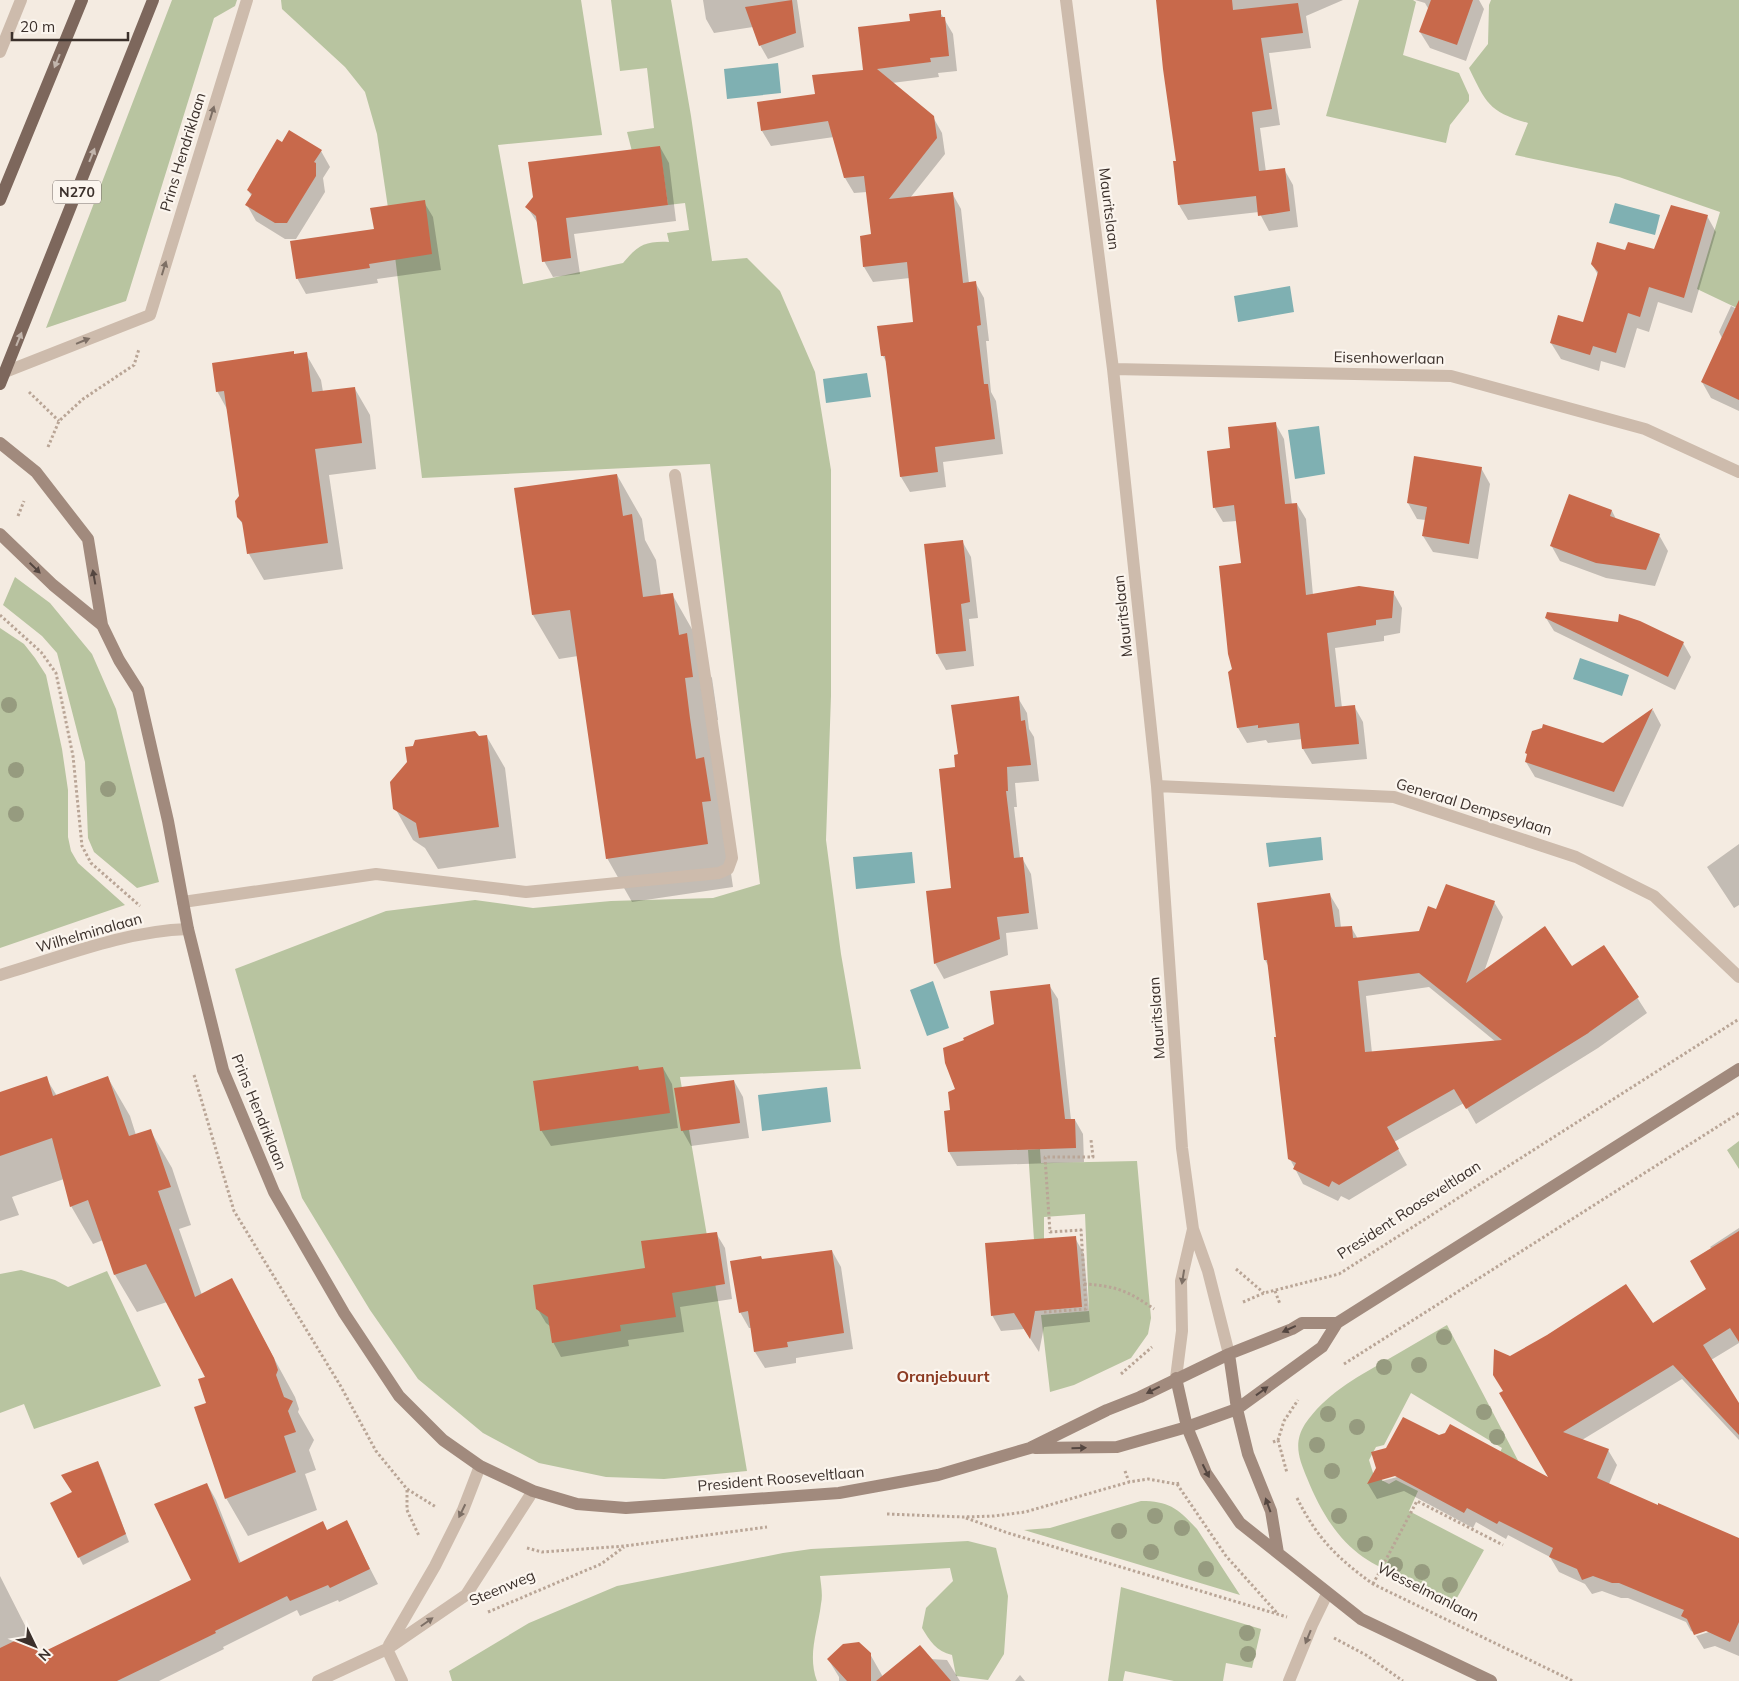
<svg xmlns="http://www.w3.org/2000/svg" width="1739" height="1681" font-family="Mulish,sans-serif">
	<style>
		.green { fill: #b8c4a0 }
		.water { fill: #7fb0b2 }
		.shadow { fill: #0003; fill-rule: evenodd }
		.building { fill: #c8694b; fill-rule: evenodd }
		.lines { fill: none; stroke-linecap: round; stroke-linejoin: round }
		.path { stroke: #b9a596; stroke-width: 3; stroke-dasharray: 2.5 2.5; stroke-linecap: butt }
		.lane { stroke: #cdbbac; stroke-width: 12 }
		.street { stroke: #cdbbac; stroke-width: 12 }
		.secondary { stroke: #a18a7d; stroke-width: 12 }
		.primary { stroke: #7d675c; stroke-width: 12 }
		.tree { fill: #969b7f }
		.oneway { fill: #c2b5ac }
		.oneway2 { fill: #7d6f65 }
		.oneway3 { fill: #544640 }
		.labels { text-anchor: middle; stroke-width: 4.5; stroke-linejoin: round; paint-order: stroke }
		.shield { fill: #fbf5ee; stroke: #756b66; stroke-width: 1 }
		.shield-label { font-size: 14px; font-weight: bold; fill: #3b302b }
		.street-label { font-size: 15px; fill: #3b302b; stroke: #fbf5ee }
		.neighbourhood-label { font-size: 16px; font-weight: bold; fill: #8c3b22; stroke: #fbf5ee }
	</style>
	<rect width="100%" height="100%" fill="#f4ebe1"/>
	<path class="green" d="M172,0H237L235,6L214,18L126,301L46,328Z
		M281,0H581L602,135L498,145L523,284L623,263C638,245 645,241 669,242L667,233L689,230L685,203L668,205L662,164L636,167L627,132L654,128L647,68L620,71L611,0H671L691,116L712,261L747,258L780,291L815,372L831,470V696L826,840L841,954L861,1069L680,1077L747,1471L664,1479L606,1477L539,1463L483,1433L418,1379L370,1310L302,1198L235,969L386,911L475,900L533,908L611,901L713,898L760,884L710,464L422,478L394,248L377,134L365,92L345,67L282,9Z
		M1359,0H1413L1416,2L1403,55L1459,73L1469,95V101L1450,125L1446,143L1326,116Z
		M1491,0H1739V309L1697,289L1720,212L1619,177L1515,155L1528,123C1489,112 1486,103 1469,68L1488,44L1489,5Z
		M15,577L50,603L92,654L116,709L159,882L137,888L94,852L88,838L85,762L57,653L42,636L3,605Z
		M0,628L24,644L35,658L46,675L62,749L68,790V837L71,851L78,863L125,905L0,948Z
		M1739,1141V1169L1727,1150Z
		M1040,1149L1041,1163L1137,1161L1151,1318L1148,1334L1131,1358L1074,1385L1050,1392L1041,1315L1089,1311L1085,1214L1044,1217V1239L1034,1240L1028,1150Z
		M21,1270L55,1280L68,1287L107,1271L161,1386L34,1429L24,1404L0,1413V1274Z
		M1447,1325L1533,1489L1498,1457L1502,1448L1411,1393L1384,1445L1376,1447L1369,1460L1374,1476L1389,1484L1396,1480L1418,1491L1409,1511L1484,1550L1454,1603C1436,1594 1418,1585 1400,1576C1387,1570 1374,1565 1363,1557C1336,1538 1319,1508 1307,1478C1299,1459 1293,1443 1305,1424C1325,1395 1355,1378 1385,1361C1406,1349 1426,1337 1447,1325Z
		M1141,1501C1170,1501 1178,1509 1197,1529L1240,1595L1024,1530L1050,1528Z
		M968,1541L996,1548L1008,1596L1004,1654L988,1680L956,1676L952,1655C936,1651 930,1641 922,1628L926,1608L953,1581L950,1568L820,1576C821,1585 823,1595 821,1604C818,1630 807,1655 817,1681H452L449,1671L529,1623L617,1586L783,1553L811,1549Z
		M1121,1587L1261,1629L1252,1668L1226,1663L1223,1681H1174L1125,1671L1123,1681H1108Z"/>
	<path class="water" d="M778,63L781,93L727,99L724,69Z
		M1615,203L1660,215L1655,235L1609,223Z
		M1290,286L1294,312L1238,322L1234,296Z
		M867,373L871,397L826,403L823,379Z
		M1319,426L1325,474L1295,479L1288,430Z
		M1580,658L1629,675L1622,696L1573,679Z
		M1321,837L1323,860L1269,867L1266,843Z
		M912,852L915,883L856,889L853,857Z
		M933,981L949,1028L927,1036L910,990Z
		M827,1087L831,1122L762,1131L758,1095Z"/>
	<path class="shadow" d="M703,0H797L804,47L768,59L760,45L753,27L714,33L706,19Z
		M1157,0H1343L1306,16L1311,48L1269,53L1280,125L1260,128L1266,172L1284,169L1293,185L1298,227L1269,231L1259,212L1188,220L1179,205L1177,163Z
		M1415,0H1479L1484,9L1466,61L1430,48L1420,32L1429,10L1425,3Z
		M940,12L953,34L957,71L938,73L939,77L892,83L933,117L942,133L945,154L910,198L952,193L961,209L969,283L975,282L984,298L989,341H986L991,392L996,401L1003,454L943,462L946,487L910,492L901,477L888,365L883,356L879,327L914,323L910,278L873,282L864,267L872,236L867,192L854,193L845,178L834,137L771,146L762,131L816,95L864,71L911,22Z
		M660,147L669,163L676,221L574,234L580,274L553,277L544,261L539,225L527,207Z
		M321,151L330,167L323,178L325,192L296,239H285L256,221L247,205L252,197L248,190Z
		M424,202L433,217L441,270L377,279L378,283L306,294L297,278Z
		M1707,216L1716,232L1692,313L1658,302L1649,332L1637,328L1625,368L1601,361L1599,371L1561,359L1551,343L1584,324L1598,275L1592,264L1626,252L1655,251Z
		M1731,306L1739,310V411L1711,398L1702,382L1722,338L1719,332Z
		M306,354L321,380L323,392L355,389L370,415L376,469L329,475L343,569L264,580L249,554L245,528L238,517L240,496L228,411L217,391L294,355Z
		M1275,423L1284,439L1292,505L1297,504L1306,519L1313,595L1393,592L1402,608L1400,633L1384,636V641L1335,648L1342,708L1354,706L1363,722L1367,759L1312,764L1303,749L1302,739L1268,743L1266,740L1247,743L1238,728L1234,669L1242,564L1237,521L1223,522L1214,507L1232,450Z
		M1481,468L1490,484L1478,559L1433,552L1423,536L1426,520L1417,519L1408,503Z
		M617,475L642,519L645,540L656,560L661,596L672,594L697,638L700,658L712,678L718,720L709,721L733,887L632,902L607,858L578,656L559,659L533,615L515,489Z
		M1570,496L1612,511L1616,519L1659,535L1668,551L1655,586L1606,578L1560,561L1551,545Z
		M962,541L971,557L978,618L969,619L974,666L946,670L937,654Z
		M1546,618L1683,643L1691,657L1675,690L1554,631Z
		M1018,698L1027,713L1029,729L1034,737L1039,781L1015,783L1017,807H1014L1020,858H1022L1031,874L1038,929L1006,933L1008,955L944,979L935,963L952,889L956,768L960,755Z
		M1653,710L1661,725L1623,807L1535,777L1526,762L1603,744Z
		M487,737L505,768L516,858L438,869L425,848L413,840L395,808L479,738Z
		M1739,844V905L1734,908L1707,867Z
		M1330,895L1339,910L1341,928L1351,927L1358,939L1420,932L1437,910L1494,902L1503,917L1484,972L1572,968L1604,946L1647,1013L1598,1048L1476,1124L1464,1103L1394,1142L1407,1165L1349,1200L1341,1196L1338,1201L1303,1184L1290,1159L1269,967L1265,960ZM1429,987L1496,1042L1372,1053L1366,996Z
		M1049,985L1058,999L1071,1120H1075L1083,1134L1084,1162L957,1166L949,1152L945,1112L951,1111L966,1041L995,1025Z
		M663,1068L672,1084L678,1128L551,1146L541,1130L640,1071Z
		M46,1078L57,1096L108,1078L130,1116L136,1135L150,1130L172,1168L191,1225L179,1229L202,1295L231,1279L295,1397L299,1409L298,1412L314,1440L309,1450L316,1470L305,1474L317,1510L248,1536L226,1498L208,1404L207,1378L167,1302L137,1312L115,1275L103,1240L93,1244L71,1206L64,1179L12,1197L19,1215L0,1221V1093Z
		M734,1081L743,1097L749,1138L691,1146L682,1130Z
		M1739,1228V1343L1711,1360L1739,1406V1440L1682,1379L1582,1440L1608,1450L1617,1465L1609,1484L1739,1547V1656L1715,1646L1704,1649L1696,1636L1712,1631V1628L1694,1632L1691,1631L1686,1622L1628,1598H1621L1602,1591L1592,1594L1585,1584L1559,1572L1550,1557L1508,1535L1506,1539L1476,1522L1473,1528L1404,1491L1377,1499L1368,1484L1377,1468L1439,1436L1551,1481L1504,1391L1511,1357L1653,1324L1708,1289L1712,1249L1710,1247ZM1401,1473V1476L1382,1481V1478Z
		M716,1233L725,1248L732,1299L680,1307L684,1332L628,1340L629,1346L561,1357L553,1342L551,1327L546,1323L537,1308L647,1269Z
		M1075,1238L1084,1254L1090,1322L1044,1327L1039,1352L1024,1329L1001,1331L992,1315Z
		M832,1251L841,1267L853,1349L796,1358V1363L765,1368L755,1352L752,1328H749L740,1312L762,1260Z
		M98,1462L102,1470L129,1542L83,1565L79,1557L74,1493Z
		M207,1484L216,1500L241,1563L327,1531L346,1522L378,1584L339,1602L338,1600L300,1616L297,1610L223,1647L224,1649L159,1681H0V1576L40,1655L192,1580Z
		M870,1654L883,1677L930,1659L947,1660L960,1681H839V1677L828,1659Z
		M1020,1675L1025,1681H1015Z"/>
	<path class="building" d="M792,0L796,33L759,46L745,7Z
		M1156,0H1232L1233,10L1298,3L1303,33L1261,38L1272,109L1252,112L1259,171L1285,168L1290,211L1258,216L1256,196L1178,205L1173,161H1176L1163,69Z
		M1431,0H1473L1457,45L1419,32Z
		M941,10V17H945L949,56L930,58L931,62L877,69L934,116L937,138L889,199L953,192L963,283L976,281L981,325L977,326L984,384H988L995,439L935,447L938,472L900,477L885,356H881L877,326L913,322L907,262L863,267L860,236L871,234L864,176L844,178L828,121L761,131L757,102L815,94L812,75L863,70L858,27L910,21L909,14Z
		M289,130L322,150L314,162L316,163V176L287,223H275L245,205L252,194L247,190L277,139L282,142Z
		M660,146L668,205L566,218L571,258L542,262L536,216L525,207L533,197L528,162Z
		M425,200L432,254L369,264L370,268L296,279L290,241L374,229L370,208Z
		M1671,205L1708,215L1684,298L1649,287L1640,317L1628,313L1616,353L1593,346L1590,355L1550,343L1558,315L1583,322L1598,272L1591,264L1597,242L1625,250L1628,242L1654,249Z
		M1739,300V400L1701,382Z
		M294,351V354L307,352L312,392L355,387L362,443L315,449L328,543L247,554L242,522L237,517L235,501L239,496L224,391L216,392L212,363Z
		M1276,422L1285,504L1297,503L1306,595L1359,586L1394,591L1392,618L1376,620V625L1327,633L1335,707L1355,705L1359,744L1302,749L1299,723L1258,728V725L1237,728L1228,672L1232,669L1228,654L1219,566L1241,563L1234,505L1213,508L1207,451L1230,448L1228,427Z
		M1414,456L1482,467L1469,544L1422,536L1427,507L1407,503Z
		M617,474L623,516L632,514L643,597L673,593L679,635L687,633L693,677L685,678L690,718L696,759L704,757L711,801L702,802L708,844L606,859L570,610L532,615L514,488Z
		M1569,494L1612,510L1610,516L1660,534L1646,570L1596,563L1550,546Z
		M963,540L970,602L961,604L966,651L936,654L924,544Z
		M1547,612L1618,622L1619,614L1640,621L1684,642L1668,677L1545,618Z
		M1019,696L1021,721L1025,720L1031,765L1007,767L1008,791H1006L1014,858L1023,857L1029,913L997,917L1000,939L934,964L926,891L951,888L939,769L955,767L954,755L958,754L951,705Z
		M1653,708L1614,792L1525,762L1527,754L1525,753L1532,731L1542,728L1543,724L1603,743Z
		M475,731L479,736L487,735L499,827L419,838L416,823L393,809L390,782L407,762L405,747L413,746L415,740Z
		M1446,884L1495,901L1466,983L1545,926L1572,966L1604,945L1639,997L1588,1033L1590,1032L1466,1109L1454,1089L1387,1127L1399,1149L1339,1185L1332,1181L1329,1187L1293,1169L1296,1163L1288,1159L1274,1037H1276L1267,960H1264L1257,903L1330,893L1335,927L1352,926L1353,938L1419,931L1428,906L1436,909ZM1419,973L1459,1005L1502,1040L1365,1052L1358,981Z
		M1050,984L1065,1119H1075L1076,1148L948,1152L944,1111L950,1110L948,1092L955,1089L945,1063L943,1048L964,1040L963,1038L994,1024L990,991Z
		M638,1066L639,1070L663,1067L670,1113L540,1131L533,1081Z
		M47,1076L53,1096L108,1076L129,1136L151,1129L171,1187L158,1191L195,1297L232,1278L274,1358L278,1370L276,1375L284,1397L293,1401L288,1411L296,1432L284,1436L296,1472L225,1499L194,1407L206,1403L198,1379L205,1377L146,1264L114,1275L88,1200L70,1207L52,1138L0,1156V1092Z
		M734,1080L740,1123L681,1131L674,1088Z
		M1739,1231V1342L1730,1328L1703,1345L1739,1403V1435L1673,1365L1563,1432L1609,1449L1597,1478L1658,1505V1503L1739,1538V1622L1730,1642L1706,1631L1694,1635L1687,1619L1681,1616L1684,1610L1619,1583H1612L1593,1576L1582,1580L1577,1569L1549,1557L1553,1548L1499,1521L1497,1524L1467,1508L1464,1513L1395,1476L1367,1484L1376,1468L1371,1452L1386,1448L1403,1417L1439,1435L1445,1433L1450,1424L1548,1477L1499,1393L1503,1391L1493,1375L1494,1349L1510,1356L1547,1335L1626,1284L1653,1323L1706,1289L1690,1261Z
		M717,1232L725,1284L672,1293L676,1317L620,1325L621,1331L552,1343L548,1317L536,1309L533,1285L645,1268L641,1241Z
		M1076,1236L1082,1307L1035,1311L1030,1339L1014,1313L991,1316L985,1243Z
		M832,1250L844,1333L787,1342L788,1347L754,1352L748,1311L739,1313L730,1261L761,1256L762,1259Z
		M98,1461L126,1534L78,1558L50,1503L72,1492L61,1475Z
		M207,1483L239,1563L323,1521L327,1530L347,1520L370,1569L330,1588L328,1585L290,1601L287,1596L215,1631L216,1633L117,1681H0V1648L29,1634L39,1654L191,1580L154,1504Z
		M859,1642L871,1653V1681H847L827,1659L843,1644Z
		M920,1645L951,1681H876Z"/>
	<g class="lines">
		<path class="path" d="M29,392L59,421
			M48,447L59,421L83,399L134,365L139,349
			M18,516L24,501
			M0,615L41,652L56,673L73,756L82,846L91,863L140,906
			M194,1075L234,1211L340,1385L376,1451L407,1489L436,1507
			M1236,1269L1264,1293
			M1084,1284C1117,1286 1128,1291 1154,1309
			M1275,1291L1280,1304
			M1243,1302L1264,1293L1339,1274L1739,1019
			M1044,1312L1086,1309L1081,1230L1050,1232L1045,1157H1093L1091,1140
			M1344,1364L1739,1113
			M1121,1374L1152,1347
			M1278,1440L1287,1473
			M1273,1442L1278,1440L1284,1421L1298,1400
			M1125,1471L1129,1482
			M1177,1484L1226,1556L1277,1613
			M407,1490V1510L419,1536
			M1297,1498C1317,1538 1337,1558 1373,1584L1573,1681
			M887,1514L963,1517L994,1516L1025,1512L1129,1482L1148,1479L1176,1484L1180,1483
			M966,1518L1008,1533L1287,1617
			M527,1548L542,1552L625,1546L767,1527
			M1373,1584L1417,1501L1503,1545
			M488,1612L601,1564L624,1547
			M1334,1638L1366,1655L1403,1681"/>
		<path class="lane" d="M183,902L376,874L526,892L719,873L728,869L732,858L675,475"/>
		<path class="street" d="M1066,0L1113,369L1157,786L1182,1148L1193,1229L1208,1271L1229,1354
			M0,52L21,0
			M1113,369L1451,376L1645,429L1739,472
			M5,372L150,315L247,0
			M1157,786L1394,797L1576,857L1654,896L1739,977
			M0,975C61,957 124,931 188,929
			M1176,1378L1182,1331L1181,1281L1193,1229
			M389,1645L435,1566L463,1510L480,1466
			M387,1649L402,1681
			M318,1681L387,1649L466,1595L533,1491
			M1289,1681L1312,1625L1327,1594"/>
		<path class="secondary" d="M0,443L36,472L88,539L102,625L119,660L138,690L168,821L188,929L223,1070L274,1192L344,1313L399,1396L443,1440L480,1466L533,1491L577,1504L626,1508L839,1493L938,1475L1030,1448L1107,1410L1140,1397L1229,1354L1292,1329L1302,1323H1337
			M0,534L53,585L102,625
			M1229,1354L1237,1409L1248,1454L1271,1511L1278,1553
			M1176,1378L1187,1427L1206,1473L1240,1523L1361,1619L1491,1681
			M1035,1448L1117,1447L1187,1427L1237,1409L1322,1347L1337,1323L1739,1069"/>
		<path class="primary" d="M0,200L82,0
			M0,384L153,0"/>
	</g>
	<g class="tree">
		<circle cx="9" cy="705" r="8"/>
		<circle cx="16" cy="770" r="8"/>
		<circle cx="108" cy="789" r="8"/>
		<circle cx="16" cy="814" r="8"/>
		<circle cx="1444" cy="1337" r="8"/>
		<circle cx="1419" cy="1365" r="8"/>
		<circle cx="1384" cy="1367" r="8"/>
		<circle cx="1484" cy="1412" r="8"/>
		<circle cx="1328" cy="1414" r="8"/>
		<circle cx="1357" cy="1427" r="8"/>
		<circle cx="1497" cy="1437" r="8"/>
		<circle cx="1317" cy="1445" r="8"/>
		<circle cx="1332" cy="1471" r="8"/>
		<circle cx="1155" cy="1516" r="8"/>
		<circle cx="1339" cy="1516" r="8"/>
		<circle cx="1182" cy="1528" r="8"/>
		<circle cx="1119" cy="1531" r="8"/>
		<circle cx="1365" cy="1544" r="8"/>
		<circle cx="1151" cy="1552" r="8"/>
		<circle cx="1395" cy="1565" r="8"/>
		<circle cx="1206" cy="1569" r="8"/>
		<circle cx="1422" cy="1572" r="8"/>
		<circle cx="1450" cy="1585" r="8"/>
		<circle cx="1247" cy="1633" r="8"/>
		<circle cx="1248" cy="1654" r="8"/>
	</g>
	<defs><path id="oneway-solid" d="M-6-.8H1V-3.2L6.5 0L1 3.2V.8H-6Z" transform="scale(1.25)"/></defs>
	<g class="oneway">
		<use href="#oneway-solid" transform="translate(57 61) rotate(112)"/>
		<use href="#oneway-solid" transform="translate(92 155) rotate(-68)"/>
		<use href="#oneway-solid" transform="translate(19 339) rotate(-68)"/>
	</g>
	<g class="oneway2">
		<use href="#oneway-solid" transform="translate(212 113) rotate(-73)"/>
		<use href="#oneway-solid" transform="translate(164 268) rotate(-73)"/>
		<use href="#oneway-solid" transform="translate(83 341) rotate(-22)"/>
		<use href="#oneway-solid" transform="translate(1183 1277) rotate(99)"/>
		<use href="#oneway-solid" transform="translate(462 1511) rotate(116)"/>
		<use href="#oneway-solid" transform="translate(427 1622) rotate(-35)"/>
		<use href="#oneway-solid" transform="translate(1308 1637) rotate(112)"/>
	</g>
	<g class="oneway3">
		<use href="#oneway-solid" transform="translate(35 568) rotate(44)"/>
		<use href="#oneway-solid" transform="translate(94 577) rotate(-100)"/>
		<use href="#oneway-solid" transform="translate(1289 1329) rotate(155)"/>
		<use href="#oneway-solid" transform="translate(1153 1390) rotate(153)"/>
		<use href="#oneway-solid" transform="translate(1262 1391) rotate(-36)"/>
		<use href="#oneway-solid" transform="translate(1079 1448) rotate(-1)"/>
		<use href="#oneway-solid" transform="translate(1206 1471) rotate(63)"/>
		<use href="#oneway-solid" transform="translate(1268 1505) rotate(-110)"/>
	</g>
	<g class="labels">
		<rect class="shield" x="53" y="180.5" width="48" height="23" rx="4"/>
		<g class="shield-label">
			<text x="77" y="197">N270</text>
		</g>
		<g class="street-label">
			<text transform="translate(183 152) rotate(-73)" y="5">Prins Hendriklaan</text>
			<text transform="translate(1109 209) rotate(83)" y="5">Mauritslaan</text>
			<text transform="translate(1389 358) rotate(1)" y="5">Eisenhowerlaan</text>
			<text transform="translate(1123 616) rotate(-96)" y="5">Mauritslaan</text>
			<text transform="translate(1474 807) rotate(17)" y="5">Generaal Dempseylaan</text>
			<text transform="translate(89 933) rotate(-16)" y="5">Wilhelminalaan</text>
			<text transform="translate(1157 1018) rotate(-94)" y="5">Mauritslaan</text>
			<text transform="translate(259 1112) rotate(68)" y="5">Prins Hendriklaan</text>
			<text transform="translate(1409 1210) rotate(-33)" y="5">President Rooseveltlaan</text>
			<text transform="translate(781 1479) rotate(-5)" y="5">President Rooseveltlaan</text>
			<text transform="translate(502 1588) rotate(-23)" y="5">Steenweg</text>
			<text transform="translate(1428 1592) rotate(27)" y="5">Wesselmanlaan</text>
		</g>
		<g class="neighbourhood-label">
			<text x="943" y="1382">Oranjebuurt</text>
		</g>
	</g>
	<g transform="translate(35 1646) rotate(133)" stroke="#fbf5ee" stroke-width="4" paint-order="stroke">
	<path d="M0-4L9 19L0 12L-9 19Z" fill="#3b302b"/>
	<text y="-8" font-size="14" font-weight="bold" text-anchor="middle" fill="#3b302b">N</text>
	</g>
	<path d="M12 32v8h116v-8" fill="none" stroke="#3b302b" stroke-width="2.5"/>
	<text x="20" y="32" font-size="15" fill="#3b302b" stroke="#fbf5ee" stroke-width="4" paint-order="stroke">20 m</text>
</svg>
